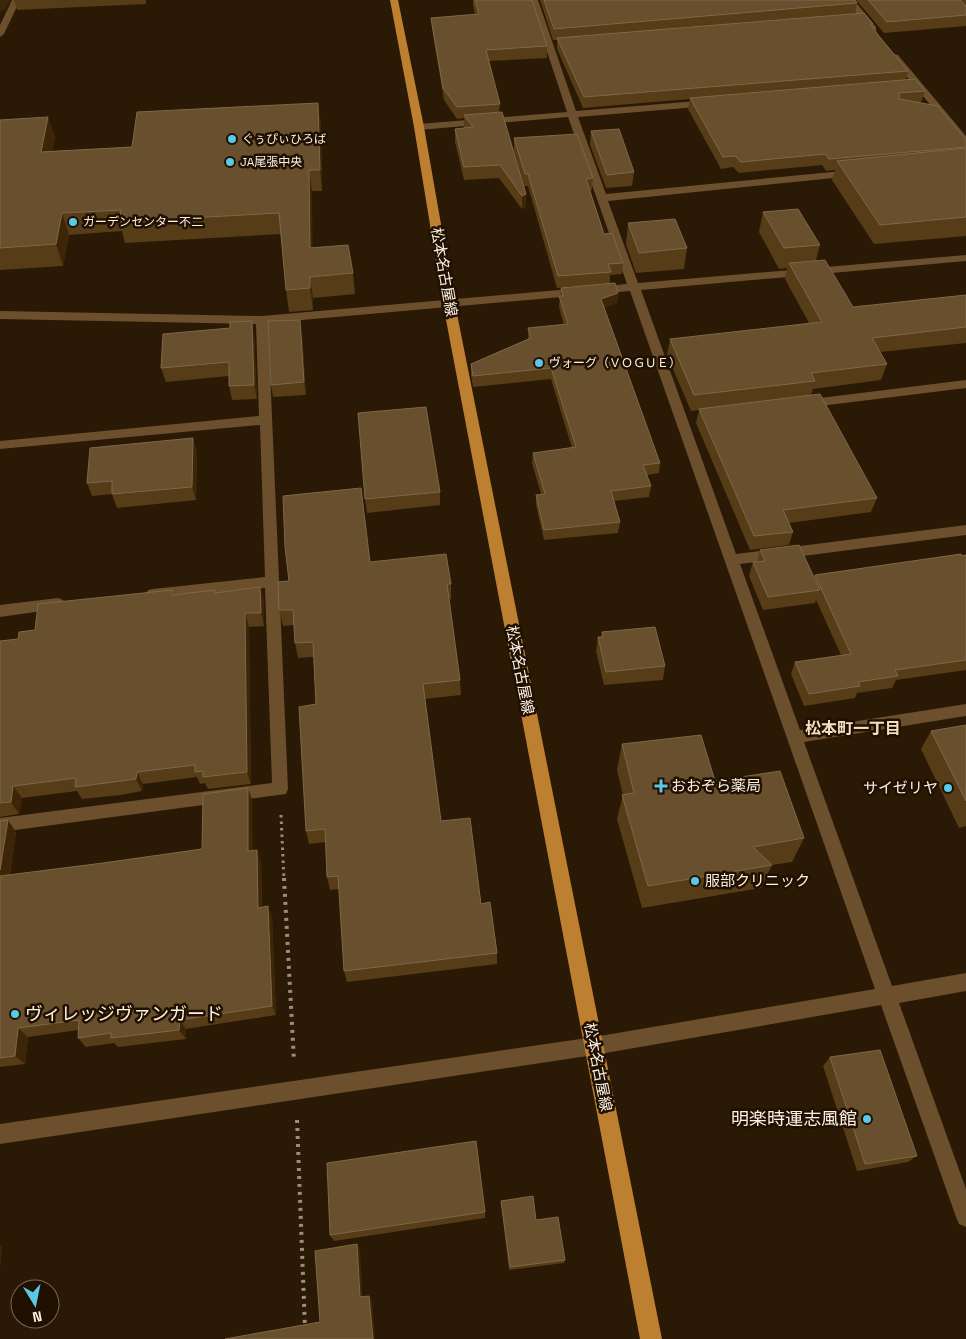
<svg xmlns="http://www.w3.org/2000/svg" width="966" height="1339" font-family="'Space Grotesk','Noto Sans JP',sans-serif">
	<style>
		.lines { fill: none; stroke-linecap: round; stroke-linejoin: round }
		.path-far1 { stroke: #9b8d7d; stroke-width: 3; stroke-dasharray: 2.5 4; stroke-linecap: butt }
		.path { stroke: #9b8d7d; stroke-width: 4; stroke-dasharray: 3 5; stroke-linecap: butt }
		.minor { fill: #6c4f2c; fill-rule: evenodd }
		.major { fill: #bd7f30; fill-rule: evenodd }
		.wall { fill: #563c17 }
		.shaded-wall { fill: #3d2607 }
		.building { fill: #684f2d; stroke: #7f684a }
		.poi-dot { fill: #5ac8e6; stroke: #201000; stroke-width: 2 }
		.labels { text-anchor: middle; stroke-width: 5; stroke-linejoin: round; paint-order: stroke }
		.far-poi-label { font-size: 12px; fill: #fcf0e4; stroke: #201000; text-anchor: start }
		.street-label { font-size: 15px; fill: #fcf0e4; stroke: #201000 }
		.poi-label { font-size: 15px; fill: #fcf0e4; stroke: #201000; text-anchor: start }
		.neighbourhood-label { font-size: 16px; font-weight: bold; fill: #f4ddc4; stroke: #201000 }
		.near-poi-label { font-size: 18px; fill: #fcf0e4; stroke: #201000; text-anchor: start }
	</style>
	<rect width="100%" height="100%" fill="#2a1905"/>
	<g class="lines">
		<path class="path-far1" d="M281,815L284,880"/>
		<path class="path" d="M284,878L294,1061
			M297,1120L305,1328"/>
		<path class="minor" d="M12,0H20L4,34L0,37V25Z
			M530,0H538L576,111L709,100L714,103L709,106L578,117L606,194L853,170L858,173L853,176L608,201L638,283L966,255V261L641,290L736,554L966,525V535L740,564L800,730L966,704V716L804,742L892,986L966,973V991L899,1003L966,1189V1227L959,1224L956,1217L881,1005L594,1055L0,1144V1124L594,1037L875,989L630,291L268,323L288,789L286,794L0,832V818L272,783L265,588L153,599L148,598L146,594L148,590L153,589L265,577L260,425L0,449V441L259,416L256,324L0,319V311L262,316L627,284L568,117L419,130L414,127L419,124L567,112Z
			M846,0H854L876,27V31H870Z
			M895,54L898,55L966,136V145L963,144L892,59L891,57Z
			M966,380V388L804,408L798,404L804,400Z
			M58,598L63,600L65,604L63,608L0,617V605Z"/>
		<path class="major" d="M390,0H398L424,127L455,304L662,1339H640L443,304L414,127Z"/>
	</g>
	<path class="wall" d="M14,0H146V4L17,10Z
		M473,0H532L547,46V58L488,61L500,104L499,112L526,207L522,209L499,178L464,180L455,142V129L464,128V118L457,119L444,100L432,29L431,18L475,15L473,5Z
		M540,0H855L857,3L855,13L873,24L872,27L908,71L906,80L925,91L921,102H917L966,140V236L874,244L832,180L835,170L826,171L822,165L739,173L733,167L721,169L688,109L690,99L583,108L557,49V40H553Z
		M856,0H966V26L884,33Z
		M48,117L55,138L52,151L132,147L321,124L322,191H312V248L353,273L355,294L313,298V310L289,312L286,290L281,234L125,243L122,231L69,235L63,266L0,270V120Z
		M591,131L634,172L632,186L606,188L590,145Z
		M514,138L593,178L592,190H590L604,234L623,263L622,274L610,275V284L557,288L528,186H524L514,150Z
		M763,212L820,245L816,260L853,307L966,295V343L880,352L887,364L881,380L813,389L811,395L877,498L871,512L789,523L793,532L789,545L750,550L696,423L699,410L691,411L667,355L670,339L809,323L785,279L787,268L779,269L759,232Z
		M628,223L687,248L684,269L636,273L626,244Z
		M561,288L618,293L617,303L604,308L660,463L659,473L647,475L651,486L649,497L614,501L620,522L618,533L544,540L536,505V495L541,494L532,463L533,453L572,448L551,379L473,387L471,375V364L528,339V328L564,325L559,307Z
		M302,333L306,395L273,397L271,385Z
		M254,335L257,399L232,400L229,386V376L166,382L161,368Z
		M197,452L196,500L117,508L112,494L92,496L87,483Z
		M440,492V505L367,513L365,499Z
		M760,550L814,576L815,575L966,555V670L896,680L892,688L857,693L855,698L804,706L791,674L795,662L841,655L816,600L815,603L763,610L749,576L753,562H757Z
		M370,562L451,584V599L449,600L460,680L461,695L425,699L441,821L481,904L497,953V964L347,982L344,971L339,889L330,890L327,877L326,842L309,844L306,831L316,704L314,657L298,658L295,643L294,625L283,626L279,610L289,581Z
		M260,587L264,600V626L249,627L251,784L208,789L205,783L200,784L197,777L143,784L142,791L121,795L82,799L77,791L22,798L19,814L0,817V641L18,639L35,630L172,590L174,594L216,593Z
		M602,632L665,666L663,680L604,685L596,651L598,637H601Z
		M966,725V826L959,828L921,749L931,731Z
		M622,744L715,781L804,838L792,862L772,865L761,888L642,908L617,819L623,795L617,770Z
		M248,788L252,800V851L261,862L262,907L272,917L276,1015L186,1029V1039L118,1047L114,1043L86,1047L78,1038L79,1030L28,1037L25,1064L0,1067V821L16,832L10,875L103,863L202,849Z
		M830,1057L917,1156L908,1162L857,1171L823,1066Z
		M501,1201L536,1220L565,1260L564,1263L509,1270Z
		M485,1212V1218L334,1241L330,1235Z"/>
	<path class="shaded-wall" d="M0,0H11L5,10L0,11Z
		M318,103L321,124L322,191L320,170Z
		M48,117L55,138L48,173L41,152Z
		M309,170L312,191L313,269L310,248Z
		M526,194V207L522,209V196Z
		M62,213L69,235L63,266L56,244Z
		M310,277L313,298V310L310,288Z
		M618,293L617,303L600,310L601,299Z
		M300,320L302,333L306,395L304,382Z
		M252,321L254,335L257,399L254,385Z
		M193,438L197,452L196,500L192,487Z
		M260,587L264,600V626L261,613Z
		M245,613L249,627L251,784L247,772Z
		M137,772L143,784L142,791L136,779Z
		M13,786L22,798L19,814L11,802Z
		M248,788L252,800L253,863L248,851Z
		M8,820L16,832L8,887L0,877V870Z
		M257,850L261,862L262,918L258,908Z
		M268,906L272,917L276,1015L272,1006Z
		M180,1020L186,1029V1039L179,1030Z
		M18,1028L28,1037L25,1064L15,1056Z
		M357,1244L360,1250L363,1302L360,1297Z
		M0,1245L2,1246L0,1271Z
		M369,1296L372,1300L375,1339H373Z"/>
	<path class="building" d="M475,0H532L547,46L486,50L500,104L457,107L443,88L431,18L479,14Z
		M544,0H855L857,3L554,29Z
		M868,0H960L966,6V15L887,22Z
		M864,13L873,24H871L878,35L908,71L584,97L557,38Z
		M915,79L925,91L899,93V99L938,106L966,140V147L829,159L825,154L741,162L735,156L723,157L690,98Z
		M318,103L320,170H309L310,248L348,245L353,273L310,277V288L286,290L279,213L119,222L121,210L62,213L56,244L0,248V120L48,117L41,152L132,147L137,112Z
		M502,112L526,194L522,196L500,165L464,167L455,129L473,127L464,115Z
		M619,129L634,172L607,175L591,131Z
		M577,134L593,178L586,179L604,234L612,233L623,263L608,264L611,272L558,276L528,174H525L514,138Z
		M966,148V217L880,225L837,161Z
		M798,209L820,245L784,248L763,212Z
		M675,219L687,248L639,253L628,223Z
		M825,260L853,307L966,295V327L872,338L887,364L811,373L815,381L694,395L670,339L822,322L789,263Z
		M615,283L618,293L601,299L660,463L643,465L651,486L611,491L620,522L544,530L536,495L545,494L533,453L576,447L551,368L473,376L471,364L531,338L528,328L568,324L559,296H563L561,288Z
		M300,320L304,382L271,385L268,321Z
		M252,321L254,385L229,386V362L161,368L163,334L230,328V322Z
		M820,394L877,498L783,510L793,532L754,536L699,409Z
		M426,407L440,492L365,499L358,413Z
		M193,438L192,487L112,494V481L87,483L90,448Z
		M361,488L370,562L446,554L451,584H447L460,680L423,684L441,821L470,818L481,904L490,902L497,953L344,971L338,876L327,877L325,829L306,831L299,707L316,704L313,642L295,643L293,610H279L278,582L289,581L285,547L283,496Z
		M799,545L820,590L768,597L753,562L765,561L760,550Z
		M961,554L962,556L966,555V660L895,670L898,676L858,682L860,686L809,694L795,662L851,654L815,575Z
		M260,587L261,613H245L247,772L203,777V771L195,772V765L137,772L136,779L75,787L76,778L13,786L11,802L0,803V641L18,639L19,632L35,630L38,604L172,590V595L215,590V593Z
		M655,627L665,666L606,672L598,637H603L602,632Z
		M966,725V801L931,731Z
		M701,735L715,781L780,771L804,838L753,847L772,865L648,886L622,795L634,793L622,744Z
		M248,788V851L257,850L258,908L268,906L272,1006L180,1020L179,1030L111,1038V1033L78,1038L79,1020L18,1028L15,1056L0,1058V876L103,863L202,849L203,794Z
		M8,820L0,870V821Z
		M880,1050L917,1156L865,1164L830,1057Z
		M476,1141L485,1212L330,1235L327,1163Z
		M533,1196L536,1220L558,1217L565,1260L510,1267L501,1201Z
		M357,1244L360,1297L369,1296L373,1339H225L320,1322L315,1251Z"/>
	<g class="poi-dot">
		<circle cx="232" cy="139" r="5"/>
		<circle cx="230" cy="162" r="5"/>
		<circle cx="73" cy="222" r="5"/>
		<circle cx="539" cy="363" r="5"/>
		<path d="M658.5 778.5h5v5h5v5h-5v5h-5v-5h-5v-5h5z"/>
		<circle cx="948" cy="788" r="5"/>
		<circle cx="695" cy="881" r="5"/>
		<circle cx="15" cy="1014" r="5"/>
		<circle cx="867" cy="1119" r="5"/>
	</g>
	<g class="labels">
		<g class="far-poi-label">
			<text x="242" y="143">ぐぅぴぃひろば</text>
			<text x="240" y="166">JA尾張中央</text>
			<text x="83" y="226">ガーデンセンター不二</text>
			<text x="549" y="367">ヴォーグ（ＶＯＧＵＥ）</text>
		</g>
		<g class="street-label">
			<text transform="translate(444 272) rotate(80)" y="5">松本名古屋線</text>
			<text transform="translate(520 670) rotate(79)" y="5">松本名古屋線</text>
			<text transform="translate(598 1067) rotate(79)" y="5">松本名古屋線</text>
		</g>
		<g class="poi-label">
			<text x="671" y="791">おおぞら薬局</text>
			<text x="938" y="793" text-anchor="end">サイゼリヤ</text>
			<text x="705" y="886">服部クリニック</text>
		</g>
		<g class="neighbourhood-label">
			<text x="853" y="734">松本町一丁目</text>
		</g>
		<g class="near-poi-label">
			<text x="25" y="1020">ヴィレッジヴァンガード</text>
			<text x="857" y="1125" text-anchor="end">明楽時運志風館</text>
		</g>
	</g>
	<g transform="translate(35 1304) rotate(170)"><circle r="24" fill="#201000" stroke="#786a5b"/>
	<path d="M0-4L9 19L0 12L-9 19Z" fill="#5ac8e6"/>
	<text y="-8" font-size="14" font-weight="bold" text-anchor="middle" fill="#fcf0e4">N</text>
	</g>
</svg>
